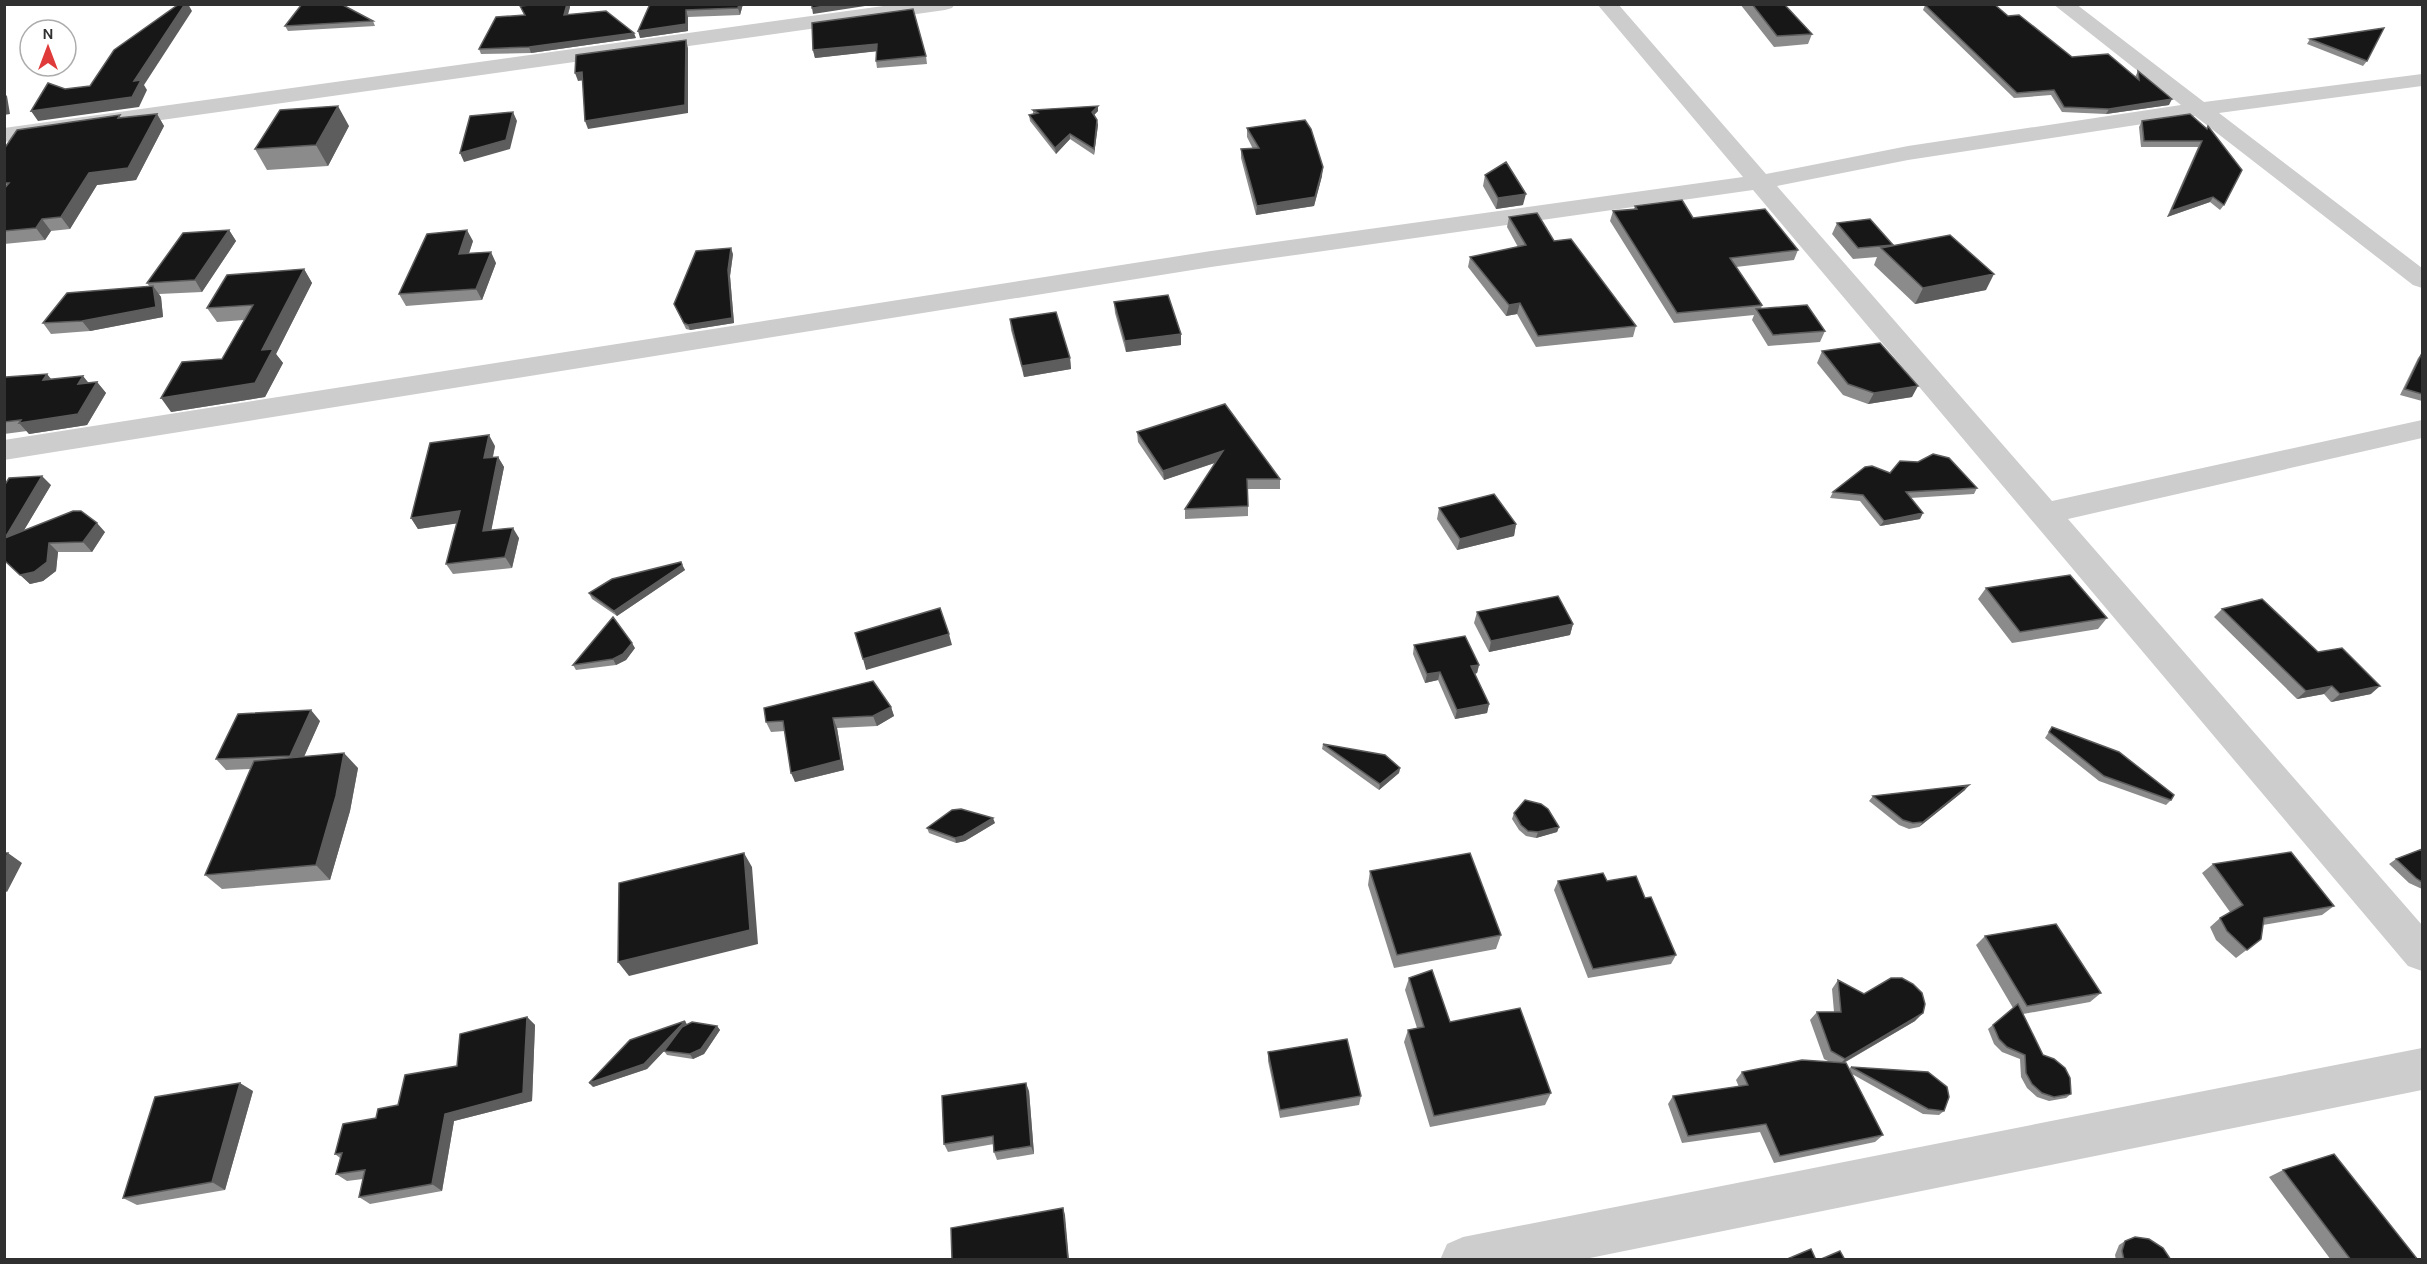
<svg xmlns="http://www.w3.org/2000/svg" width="2427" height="1264" font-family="Karla,sans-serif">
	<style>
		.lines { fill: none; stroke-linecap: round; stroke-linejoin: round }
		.minor { fill: #cdcdcd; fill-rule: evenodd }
		.wall { fill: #8b8b8b }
		.shaded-wall { fill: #5d5d5d }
		.building { fill: #171717; stroke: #5d5d5d; stroke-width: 1.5 }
	</style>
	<rect width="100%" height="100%" fill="#fff"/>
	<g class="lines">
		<path class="minor" d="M898,4H955L952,8L945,10L4,142V128Z
			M1597,4H1618L1766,174L1908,146L2181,105L2053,4H2076L2204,102L2422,74V86L2219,113L2422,268V288L2413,285L2195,116L1908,160L1777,186L2052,501L2422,420V438L2068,519L2422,925V971L2408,966L1753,190L1211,267L4,460V440L1211,251L1743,177Z
			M2422,1048V1090L1580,1260H1440L1447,1244L1463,1237Z"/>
	</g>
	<path class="wall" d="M539,4H569L570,7L568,15L636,38L531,53L481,54L479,49L524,15L520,6Z
		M650,4H743L740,15L688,17V31L640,38Z
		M1740,4H1784L1812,34L1808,44L1774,47Z
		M1925,5L2008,16L2072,57L2135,77L2138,71L2169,105L2106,114L2062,112L2051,95L2014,98L1923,10Z
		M373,21L375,26L288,31L285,26Z
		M812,23L926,56L927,64L877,68L876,61L877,51L815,58L813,50Z
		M2310,39L2367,61L2363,66L2307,44Z
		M1033,110L1098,111L1094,115L1098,125L1094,155L1070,139L1056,154L1030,121L1029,115L1033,114Z
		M157,114L164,126L136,180L97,185L70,229L51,231L45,240L4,244V149L122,118Z
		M2142,121L2207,129L2224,205L2220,210L2210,202L2167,217L2198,147H2141L2139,127Z
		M349,126L328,166L267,170L255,149Z
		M1247,128L1322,176L1314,206L1256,215L1241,158V149H1253L1247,137Z
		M1485,175L1523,205L1496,209L1483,186Z
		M1635,206L1693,218L1798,250L1794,260L1736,267L1762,305L1761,309L1825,331L1820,342L1768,346L1752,320L1754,315L1674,323L1610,221L1613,211L1634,209Z
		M1509,217L1554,241L1636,326L1633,337L1536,347L1517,314L1506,316L1468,267L1470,257L1518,247L1507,227Z
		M1837,223L1893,245L1892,246L1986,290L1915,304L1874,265L1877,257L1853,259L1832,234Z
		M229,230L236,241L202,292L159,294L161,297L163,317L90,331L51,334L43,323L150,287L147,283Z
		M473,241L469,253L496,263L482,300L406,306L399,294Z
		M733,254L730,276L734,323L690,330L686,329L674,304Z
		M304,269L312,283L276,354L283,363L265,397L171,412L222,359L244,320L217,322L207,308Z
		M1114,302L1181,345L1126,352L1115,313Z
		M1010,319L1070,358L1071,369L1024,377L1011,330Z
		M1822,351L1912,397L1868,404L1843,395L1817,363Z
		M2422,353V401L2400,395L2418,358Z
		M47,374L50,379L89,383L97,382L106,393L87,425L29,434L27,431L4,434V379Z
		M1137,432L1280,479V489H1248V516L1185,519V509L1215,463L1164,480L1138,442Z
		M495,446L493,457H498L504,467L491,530L519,538L512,568L453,574L446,564L457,523L418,529L411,518Z
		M1890,473L1977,488L1974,494L1910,498L1920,519L1880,526L1860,501L1830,498L1833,492Z
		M51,485L24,530L105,532L92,552H58L56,571L43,581L30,584L6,561L4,486Z
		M1439,508L1516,524L1514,536L1457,550L1437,519Z
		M681,562L685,570L617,616L592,599L589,593Z
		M1986,588L2107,618L2098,629L2012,643L1978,599Z
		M2222,609L2318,652L2371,694L2331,702L2324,694L2297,699L2214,617Z
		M1477,612L1573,624L1570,635L1489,652L1474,623Z
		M1414,645L1479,665L1477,673L1475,674L1489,704L1487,713L1455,719L1438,680L1425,683L1413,654Z
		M635,648L626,660L616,665L576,670L573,665Z
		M891,707L894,716L877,726L837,728L844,770L795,782L785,731L771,732L766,722Z
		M320,721L304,756L358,768L350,811L330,880L222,889L205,875L251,769L226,770L216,759Z
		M2052,727L2171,800L2166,805L2099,781L2045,738Z
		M1323,744L1400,768L1399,773L1379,790L1322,749Z
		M1965,790L1919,827L1909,829L1899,825L1869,801L1873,796Z
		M1514,813L1559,827L1557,832L1536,838L1526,836L1519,830L1512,819Z
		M995,823L965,841L956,843L929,833L927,828Z
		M2422,849V889L2409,883L2389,864L2396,859Z
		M2213,864L2334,906L2322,915L2263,925L2261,939L2236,958L2216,940L2210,927L2220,918L2230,912L2202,873Z
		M1370,871L1501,935L1496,949L1394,968L1368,885Z
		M1558,881H1607L1645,898L1676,955L1671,964L1588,978L1554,890Z
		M1985,936L2101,993L2090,1002L2023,1014L2043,1055L2071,1094L2066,1098L2049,1101L2037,1097L2027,1088L2021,1077L2020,1059L2002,1052L1994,1044L1988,1029L2013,1008L1976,945Z
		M1409,978L1450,1022L1551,1093L1545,1105L1430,1127L1404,1042L1408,1030L1417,1028L1405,990Z
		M1838,980L1915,1021L1844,1063L1849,1069L1851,1067L1944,1111L1939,1115L1923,1114L1852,1074L1883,1135L1875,1142L1774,1163L1760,1132L1682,1143L1668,1104L1673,1096L1739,1087L1736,1080L1742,1072L1830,1062L1824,1059L1810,1020L1817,1012H1834L1832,989Z
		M527,1017L535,1025L532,1101L454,1121L442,1191L370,1204L359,1197L363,1179L347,1181L336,1174L340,1158L335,1154L376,1118L398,1105L457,1066Z
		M687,1024L717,1026L720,1030L704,1054L693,1059L667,1055L664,1051L647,1069L593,1087Z
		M1268,1052L1361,1096L1359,1105L1280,1118L1268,1061Z
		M253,1091L225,1190L137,1205L123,1198Z
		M1029,1091L1034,1154L997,1160L994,1152V1144L948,1152L944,1144Z
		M2283,1170L2418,1260H2331L2269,1177Z
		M2125,1241L2171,1260H2116L2115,1255L2119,1245Z"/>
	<path class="shaded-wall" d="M185,4H188L192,11L144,85L147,90L139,107L38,121L31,111L134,81Z
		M567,4H569L570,7L566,20L564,15Z
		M739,4H743L740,15L738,8Z
		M839,4H878L813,14L812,8Z
		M686,10L688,17V31L640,38L638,31Z
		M634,33L636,38L531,53L529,47Z
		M686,40L688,48V113L588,129L585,121Z
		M877,44L879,51L815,58L813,50Z
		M582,72L585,80L578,81L575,73Z
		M4,93L7,96L10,114L4,115Z
		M2172,99L2169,105L2106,114L2109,109Z
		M338,106L349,126L328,166L316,145Z
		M1098,106V111L1092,117V112Z
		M513,112L517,121L510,149L464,162L460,153Z
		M157,114L164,126L136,180L97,185L70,229L61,217L89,173Z
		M1097,120L1098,125L1094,155V149Z
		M1070,134V139L1056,154L1055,148Z
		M1323,167L1322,176L1314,206L1256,215L1257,206Z
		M1526,194L1523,205L1496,209L1498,198Z
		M2213,197L2210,202L2167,217L2171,211Z
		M42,219L51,231L45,240L36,228Z
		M229,230L236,241L202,292L195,280Z
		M467,230L473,241L465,265L459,254Z
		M731,248L733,254L730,276L734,323L690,330L688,325L728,270Z
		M491,252L496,263L482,300L476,289Z
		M304,269L312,283L276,354L283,363L265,397L171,412L161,398L262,350Z
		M1994,274L1986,290L1915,304L1923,288Z
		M153,286L161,297L163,317L90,331L82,321Z
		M1520,303L1517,314L1506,316L1509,305Z
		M1181,334V345L1126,352L1125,341Z
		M1070,358L1071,369L1024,377L1022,366Z
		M47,374L56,385L43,380Z
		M83,376L92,387L78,384Z
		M97,382L106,393L87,425L29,434L19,423Z
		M1918,386L1912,397L1868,404L1874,393Z
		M489,435L495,446L490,469L484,458Z
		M1223,451V460L1164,480L1163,471Z
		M498,457L504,467L489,542L483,531Z
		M42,476L51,485L14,547L5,538Z
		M460,511L467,522L418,529L411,518Z
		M1923,513L1920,519L1880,526L1884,521Z
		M97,523L105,532L92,552L83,542Z
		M1516,524L1514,536L1457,550L1460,539Z
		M513,528L519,538L512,568L505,557Z
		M49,543L58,552L56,571L43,581L30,584L20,575Z
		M682,565L685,570L617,616L614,611Z
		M1573,624L1570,635L1489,652L1491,641Z
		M949,634L952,645L866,670L863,659Z
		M632,643L635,648L626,660L616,665L613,659Z
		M1479,665L1477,673L1469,675L1471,666Z
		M1440,672L1438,680L1425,683L1427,674Z
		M2332,686L2324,694L2297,699L2306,691Z
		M2380,686L2371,694L2331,702L2340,694Z
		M1489,704L1487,713L1455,719L1457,710Z
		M891,707L894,716L877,726L873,716Z
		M311,710L320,721L300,766L290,756Z
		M833,718L837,728L844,770L795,782L791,773Z
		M344,753L358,768L350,811L330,880L316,865Z
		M1400,768L1399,773L1379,790L1380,784Z
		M1969,785L1965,790L1919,827L1923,822Z
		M993,818L995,823L965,841L956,843L955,838Z
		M1559,827L1557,832L1536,838L1538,832Z
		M8,853L22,863L7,892L4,890V860Z
		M744,853L752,867L758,944L629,976L618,962Z
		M1923,1013L1915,1021L1838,1066L1845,1059Z
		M527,1017L535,1025L532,1101L454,1121L442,1191L432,1184L445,1114Z
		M685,1021L688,1026L647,1069L593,1087L589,1083Z
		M717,1026L720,1030L704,1054L693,1059L690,1054Z
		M240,1083L253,1091L225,1190L212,1182Z
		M1026,1083L1029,1091L1034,1154L1031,1146Z
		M1063,1208L1065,1215L1069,1260H1068Z"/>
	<path class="building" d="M179,4H185L134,81L141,80L132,97L31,111L48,83L65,89L90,86L114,50Z
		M302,4H341L373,21L285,26Z
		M539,4H567L564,15L606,11L634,33L529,47L479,49L496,17L525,15L520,6Z
		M650,4H739L738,8L686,10V24L638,31Z
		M812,4H839L812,8Z
		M1752,4H1784L1812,34L1777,36Z
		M1994,4L2008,16L2019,15L2072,57L2108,54L2139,80L2138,71L2172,99L2109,109L2064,107L2054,90L2017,93L1925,5Z
		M913,9L926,56L876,61L877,44L813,50L812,23Z
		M2384,28L2367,61L2310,39Z
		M686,40L685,105L585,121L582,72L575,73L576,55Z
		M338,106L316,145L255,149L280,110Z
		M1098,106L1092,112L1097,120L1094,149L1070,134L1055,148L1029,115L1038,113L1033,110Z
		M513,112L506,140L460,153L470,116Z
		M157,114L128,168L89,173L61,217L42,219L36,228L4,231V189L9,183H4V149L17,130L120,115L118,118Z
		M2190,114L2207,129L2208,126L2242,170L2224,205L2213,197L2171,211L2202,141H2144L2142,121Z
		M1305,120L1311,129L1323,167L1315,197L1257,206L1241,149L1259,148L1247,128Z
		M1506,162L1526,194L1498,198L1485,175Z
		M1682,200L1693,218L1765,209L1798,250L1730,258L1762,305L1677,313L1613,211L1637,209L1635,206Z
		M1537,213L1554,241L1571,239L1636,326L1538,336L1520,303L1509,305L1470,257L1526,245L1509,217Z
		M1870,219L1893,245L1858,248L1837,223Z
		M229,230L195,280L147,283L183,233Z
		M467,230L459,254L491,252L476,289L399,294L427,234Z
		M1950,235L1994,274L1923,288L1881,248Z
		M731,248L728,270L732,318L688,325L684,323L674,304L696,251Z
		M304,269L262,350L273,349L255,383L161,398L182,362L222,359L253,305L207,308L227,275Z
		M153,286L156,307L82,321L43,323L67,293Z
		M1168,295L1181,334L1125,341L1114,302Z
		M1807,305L1825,331L1773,335L1756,309Z
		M1056,312L1070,358L1022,366L1010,319Z
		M1880,343L1918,386L1874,393L1848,384L1822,351Z
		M2422,353V394L2405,389Z
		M47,374L43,380L83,376L78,384L97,382L78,414L19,423L21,420L4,422V379L6,377Z
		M1225,404L1280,479H1247L1248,506L1185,509L1223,451L1163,471L1137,432Z
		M489,435L484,458L498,457L483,531L513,528L505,557L446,564L460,511L411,518L430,443Z
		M1933,454L1949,458L1977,488L1906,492L1923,513L1884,521L1863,495L1833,492L1865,467L1872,466L1890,473L1900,461L1918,462Z
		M42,476L5,538L73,511H81L97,523L83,542L49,543L47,562L34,572L20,575L4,560V486L9,478Z
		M1494,494L1516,524L1460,539L1439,508Z
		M681,562L682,565L614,611L589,593L612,579Z
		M2070,575L2107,618L2020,632L1986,588Z
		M1558,596L1573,624L1491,641L1477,612Z
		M2262,599L2318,652L2342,648L2380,686L2340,694L2332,686L2306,691L2222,609Z
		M940,608L949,634L863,659L855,633Z
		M613,617L632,643L623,654L613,659L573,665Z
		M1465,636L1479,665L1471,666L1489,704L1457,710L1440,672L1427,674L1414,645Z
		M873,681L891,707L873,716L833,718L841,760L791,773L783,721L766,722L764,708Z
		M311,710L290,756L216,759L238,714Z
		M2052,727L2119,752L2174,795L2171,800L2104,776L2049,732Z
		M1323,744L1385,755L1400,768L1380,784Z
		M344,753L336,796L316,865L205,875L254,761Z
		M1969,785L1923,822L1913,823L1903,820L1873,796Z
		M1525,800L1541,804L1548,809L1559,827L1538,832L1528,831L1521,825L1514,813Z
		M961,809L993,818L963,836L955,838L927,828L952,810Z
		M2422,849V882L2416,878L2396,859Z
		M2291,852L2334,906L2264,918L2261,939L2247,950L2227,931L2220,918L2243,905L2213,864Z
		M4,853H8L4,860Z
		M744,853L750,930L618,962L619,883Z
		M1470,853L1501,935L1397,955L1370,871Z
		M1603,873L1607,881L1636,876L1645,898L1651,897L1676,955L1593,969L1558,881Z
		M2056,924L2101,993L2027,1006L1985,936Z
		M1432,970L1450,1022L1520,1008L1551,1093L1434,1116L1408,1030L1424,1027L1409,978Z
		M1891,978H1902L1913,984L1922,993L1925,1004L1923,1013L1845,1059L1831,1051L1817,1012H1841L1838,980L1864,994Z
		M2018,1004L2043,1055L2054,1059L2065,1068L2070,1078L2071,1094L2054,1097L2042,1093L2032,1084L2026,1073L2025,1055L2007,1047L1999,1039L1993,1025Z
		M527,1017L523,1093L445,1114L432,1184L359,1197L365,1170L336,1174L342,1153L335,1154L343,1124L376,1118L378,1109L398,1105L405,1075L457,1066L460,1034Z
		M685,1021L644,1064L589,1083L630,1040Z
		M692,1022L717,1026L701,1049L690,1054L664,1051L682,1027Z
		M1347,1039L1361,1096L1280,1110L1268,1052Z
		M1802,1060L1846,1063L1883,1135L1780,1156L1766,1124L1688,1136L1673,1096L1748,1085L1742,1072Z
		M1851,1067L1928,1072L1947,1087L1949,1097L1944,1111L1928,1109Z
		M240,1083L212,1182L123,1198L155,1097Z
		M1026,1083L1031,1146L994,1152L993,1136L944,1144L942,1096Z
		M2334,1154L2418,1260H2351L2283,1170Z
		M1063,1208L1068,1260H952L951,1228Z
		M2135,1237L2149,1239L2163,1248L2171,1260H2124L2122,1251L2125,1241Z
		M1811,1249L1816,1260H1785Z
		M1840,1251L1845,1260H1819Z"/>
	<rect width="2427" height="1264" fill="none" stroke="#303030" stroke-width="12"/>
	<g transform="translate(48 48)"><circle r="28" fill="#ffffff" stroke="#acacac" stroke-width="1.5"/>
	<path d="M0-4.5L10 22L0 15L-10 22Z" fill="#df3b3a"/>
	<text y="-9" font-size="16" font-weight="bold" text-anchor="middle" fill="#303030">N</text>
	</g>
</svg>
